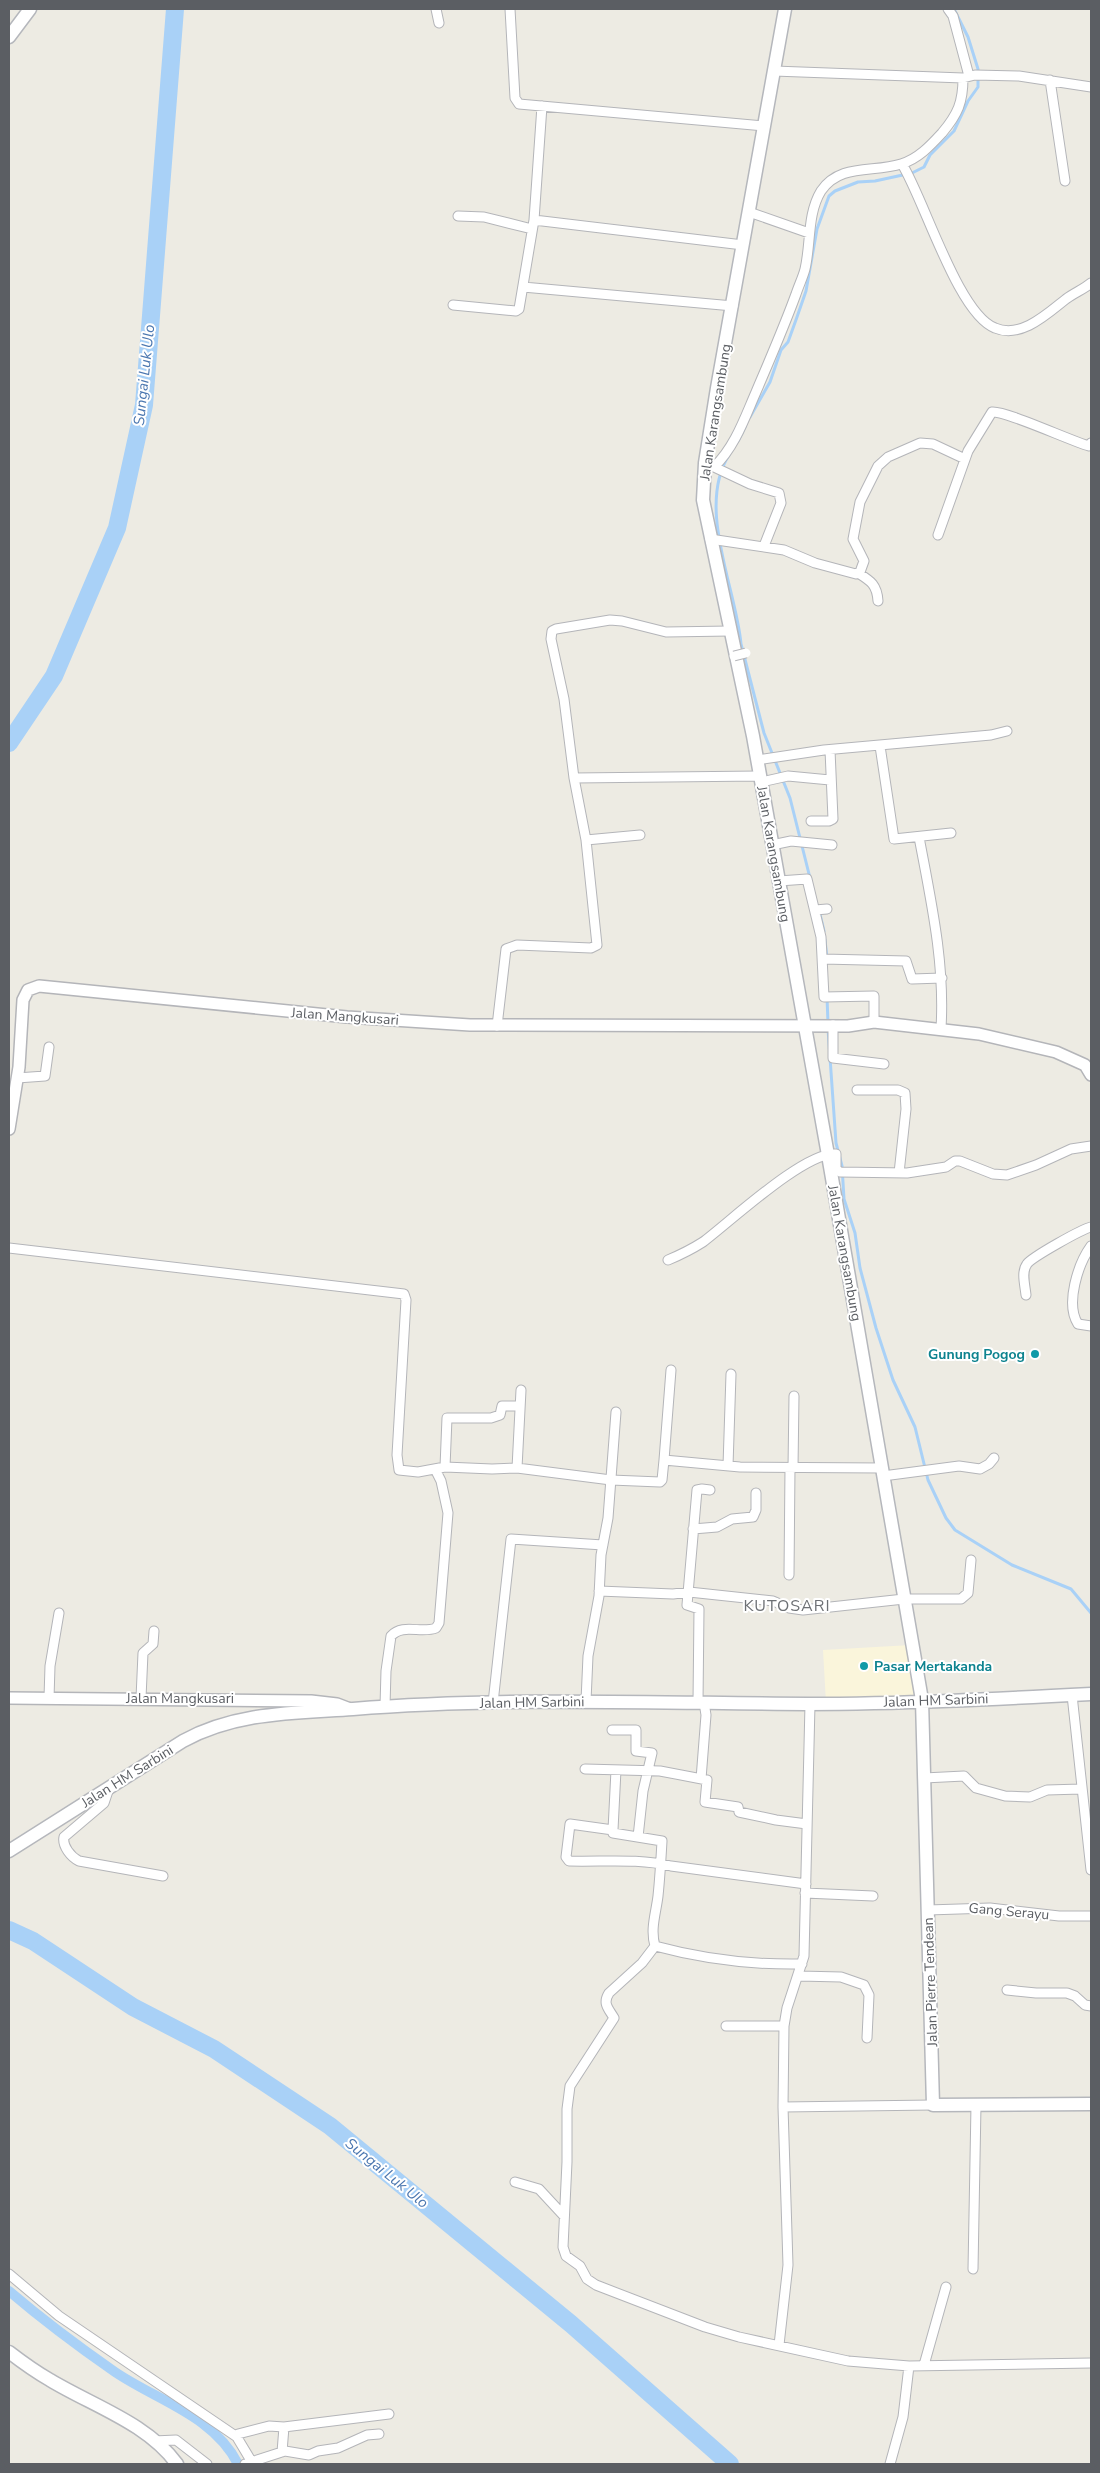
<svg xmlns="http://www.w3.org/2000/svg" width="1100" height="2473" font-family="'Nunito Sans',sans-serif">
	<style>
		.commercial { fill: #faf5db }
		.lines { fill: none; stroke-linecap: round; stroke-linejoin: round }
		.stream { stroke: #a9d1f7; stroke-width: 3 }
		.canal { stroke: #a9d1f7; stroke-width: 10 }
		.river { stroke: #a9d1f7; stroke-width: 18 }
		.minor-casing { stroke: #b4b5b9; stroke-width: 11 }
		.tertiary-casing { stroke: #b4b5b9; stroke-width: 14 }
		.secondary-casing { stroke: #b5b7bc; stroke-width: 15 }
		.minor { stroke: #fff; stroke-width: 9 }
		.tertiary { stroke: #fff; stroke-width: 11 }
		.secondary { stroke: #fff; stroke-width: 12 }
		.minor-bridge-casing { stroke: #b4b5b9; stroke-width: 11; stroke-linecap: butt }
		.minor-bridge { stroke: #fff; stroke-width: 9 }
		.culture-dot { fill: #0f9aa8; stroke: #fff; stroke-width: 2 }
		.labels { text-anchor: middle; stroke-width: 4; stroke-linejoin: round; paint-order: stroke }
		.street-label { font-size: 14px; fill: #5b5e63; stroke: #fff }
		.culture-label { font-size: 14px; font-weight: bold; fill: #0d838f; stroke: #fff; text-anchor: end }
		.water-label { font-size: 15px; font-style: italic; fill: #4b77b0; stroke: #fff }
		.quarter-label { font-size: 16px; letter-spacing: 1px; fill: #6d7074; stroke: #fff }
	</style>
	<rect width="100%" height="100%" fill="#edebe3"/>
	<path class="commercial" d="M911,1645L922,1700L826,1703L823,1650Z"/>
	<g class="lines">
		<path class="stream" d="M750,417L770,382L781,350L788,342L797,317L806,291L817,229L829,196L835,191L858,182L875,181L912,173L924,167L930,155L954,131L968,101L978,87V69L968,37L954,9
			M738,441L745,427
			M729,455C696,507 736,588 741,644L764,733L790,798L810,878
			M819,910L824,931
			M825,940L827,958
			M827,997L828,1023
			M828,1029L836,1143L842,1166L844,1199L855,1233L860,1268L876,1328L893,1380L915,1427L928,1480L946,1518L955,1530L1012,1565L1071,1589L1091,1613"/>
		<path class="canal" d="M9,2291C43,2320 79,2347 115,2372C158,2401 214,2416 238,2464"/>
		<path class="river" d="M9,743L54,676L117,528L144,405L175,9
			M9,1930L33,1941L133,2007L214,2049L330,2126L571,2324L730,2464"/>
		<defs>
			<path id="minor" d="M436,9L439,23
				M510,9L515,98L519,104L765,126
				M948,9L953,16L969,76
				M774,71L963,78L975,75L1019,76L1091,87
				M1050,80L1065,181
				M902,164C924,199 958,314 995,328C1021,339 1047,314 1066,299C1074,293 1084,289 1091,283
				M749,212L809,233
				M458,216L484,217L532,229
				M534,220L743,245
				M523,287L733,306
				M453,305L516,311L519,309L534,220L542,106
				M705,463L714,467C735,447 745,417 756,392C770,359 784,327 796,294C799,285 803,277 805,269C811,244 807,214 821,191C840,163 873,173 901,164C918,159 930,146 942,133C958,114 963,102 963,78
				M714,467L750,484L779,493L781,503L764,546
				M938,535L968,451L992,412C1004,410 1071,441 1089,446L1091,443
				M710,539L784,550L815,563L856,574L860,572L864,561L853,539L860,502L878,466L888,457L920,443L933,444L965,459
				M858,573C871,581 877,585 878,601
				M880,746L894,839L951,833
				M757,760L824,750L991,735L1007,731
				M574,778L760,776
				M761,782L788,776L830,780
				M811,821H829L833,819L830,750
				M919,837C931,901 945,963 941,1028
				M586,840L640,835
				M772,845L791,841L832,845
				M779,881L807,879L821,937L824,997L874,996V1022
				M815,910L827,909
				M823,959L906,961L912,979L942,978
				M833,1025V1058L884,1064
				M497,1026L506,949L517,945L591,948L597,945L586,840L574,778L564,699L551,639L552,631L556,629L610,620L622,621L666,632L730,631
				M17,1078L45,1076L49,1047
				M857,1090H898L905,1093L906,1109L899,1173
				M1091,1246C1078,1264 1065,1304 1078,1324L1091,1326
				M9,1248L404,1294L406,1300L397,1455L399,1470L418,1472L445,1467L492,1469L517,1468
				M668,1260C680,1255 692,1249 703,1242C730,1222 805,1151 836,1154V1169L840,1172L907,1173L946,1167L955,1161H960L993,1174L1007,1175L1036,1165L1071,1149L1091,1146
				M1026,1295C1025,1285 1021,1272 1027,1264C1032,1257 1082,1229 1091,1227
				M521,1390L517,1468L611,1480L660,1482L662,1480L664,1460L740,1467L882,1468
				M664,1460L671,1370
				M728,1466L731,1374
				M445,1467L447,1418H491L500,1415L502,1406H520
				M793,1468L794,1396
				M883,1476L959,1466L980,1469L989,1464L994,1458
				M693,1529L717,1527L732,1519L753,1517L756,1510V1493
				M789,1575L790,1468
				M599,1591L673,1594L689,1592L773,1601L789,1608L803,1610L904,1599H961L968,1593L971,1560
				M1072,1695L1091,1870
				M49,1698L50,1666L59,1613
				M141,1698L143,1653L153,1644L154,1631
				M586,1701L588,1656L599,1596L601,1555L608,1518L616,1412
				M698,1702L699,1609L687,1605L697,1490L702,1489L710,1490
				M493,1703L511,1539L603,1545
				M385,1706L386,1671L391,1636C403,1623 421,1634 436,1628L439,1623L448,1513L441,1481L435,1469
				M612,1730H636V1751L652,1753L643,1791L638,1837
				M585,1769L660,1771L707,1780L705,1802L738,1807L739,1812L776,1820L807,1824
				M924,1778L964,1776L976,1788L1005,1796L1030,1797L1047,1790L1081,1789
				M701,1779L706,1715L704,1702
				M109,1788L104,1803L64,1837C62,1846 71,1857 79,1861L163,1876
				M613,1830L616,1770
				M805,1893L873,1896
				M928,1910L990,1908L1059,1916H1091
				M655,1946L642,1963L609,1993C602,2004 609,2009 614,2018L570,2086L567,2109V2162L563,2247L566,2256L580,2266L587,2279L596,2285L705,2327L739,2337L848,2361L909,2366L1091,2363
				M802,1964C752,1965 703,1959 655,1946C650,1929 656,1913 658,1896C660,1877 661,1859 662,1841L613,1833V1830L570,1824L566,1857L569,1861C603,1862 638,1858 671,1866L806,1884
				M799,1976L841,1977L864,1985L869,1995L867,2038
				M1007,1990L1036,1993H1067L1075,1996L1085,2005L1091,2006
				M726,2026H784
				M783,2107L784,2026L787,2008L804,1956L810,1704
				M515,2182L539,2189L564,2216
				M973,2269L976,2105
				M9,2274L59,2316L237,2437
				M779,2345L788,2265L783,2107L933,2105
				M924,2365L946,2287
				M154,2441L176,2440L207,2464
				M282,2452L284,2427L389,2414
				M245,2464L285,2451L309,2455L318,2451L338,2448L367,2435L379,2434
				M253,2464L238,2439V2434L269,2426L284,2427
				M890,2464L903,2417L909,2366"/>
			<path id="tertiary" d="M9,1129L19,1067L23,1000L28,990L39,986L347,1017L470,1025L848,1026L874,1022L979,1034L1056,1052L1085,1065L1091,1075
				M9,1698L311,1701L337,1704L350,1709"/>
			<path id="secondary" d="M785,9L717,388L705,463L703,500L753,736L828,1155L922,1700L933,2105L1091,2104
				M9,37L30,9
				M9,1851L183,1741C236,1712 294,1713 353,1709C504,1697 655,1703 807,1704C901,1704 997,1699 1091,1694
				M9,2352C22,2362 36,2372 50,2380C93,2406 147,2423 177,2464"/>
		</defs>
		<use href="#minor" class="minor-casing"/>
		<use href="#tertiary" class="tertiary-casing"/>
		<use href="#secondary" class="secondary-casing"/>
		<use href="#minor" class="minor"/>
		<use href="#tertiary" class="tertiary"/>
		<use href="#secondary" class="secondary"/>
		<defs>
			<path id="minor-bridge" d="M734,656L746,653"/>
		</defs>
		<use href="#minor-bridge" class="minor-bridge-casing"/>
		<use href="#minor-bridge" class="minor-bridge"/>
	</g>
	<g class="culture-dot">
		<circle cx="1035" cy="1354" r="5"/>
		<circle cx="864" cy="1666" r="5"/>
	</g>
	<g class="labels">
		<g class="street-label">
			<text transform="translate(715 412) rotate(-81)" y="5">Jalan Karangsambung</text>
			<text transform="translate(774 854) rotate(80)" y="5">Jalan Karangsambung</text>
			<text transform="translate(345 1016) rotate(4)" y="5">Jalan Mangkusari</text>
			<text transform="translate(845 1253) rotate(80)" y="5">Jalan Karangsambung</text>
			<text x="180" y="1703">Jalan Mangkusari</text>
			<text transform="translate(936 1700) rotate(-2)" y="5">Jalan HM Sarbini</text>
			<text transform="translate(532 1702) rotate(-1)" y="5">Jalan HM Sarbini</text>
			<text transform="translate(127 1776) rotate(-32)" y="5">Jalan HM Sarbini</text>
			<text transform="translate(1009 1911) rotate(5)" y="5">Gang Serayu</text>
			<text transform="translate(930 1982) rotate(-92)" y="5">Jalan Pierre Tendean</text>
		</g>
		<g class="culture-label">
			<text x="1025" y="1359">Gunung Pogog</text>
			<text x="874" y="1671" text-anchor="start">Pasar Mertakanda</text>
		</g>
		<g class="water-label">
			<text transform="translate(144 375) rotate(-84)" y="5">Sungai Luk Ulo</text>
			<text transform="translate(387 2173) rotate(39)" y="5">Sungai Luk Ulo</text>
		</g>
		<g class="quarter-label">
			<text x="787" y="1611">KUTOSARI</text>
		</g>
	</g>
	<rect width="1100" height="2473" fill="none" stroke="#5b5e63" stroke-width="20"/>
</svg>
